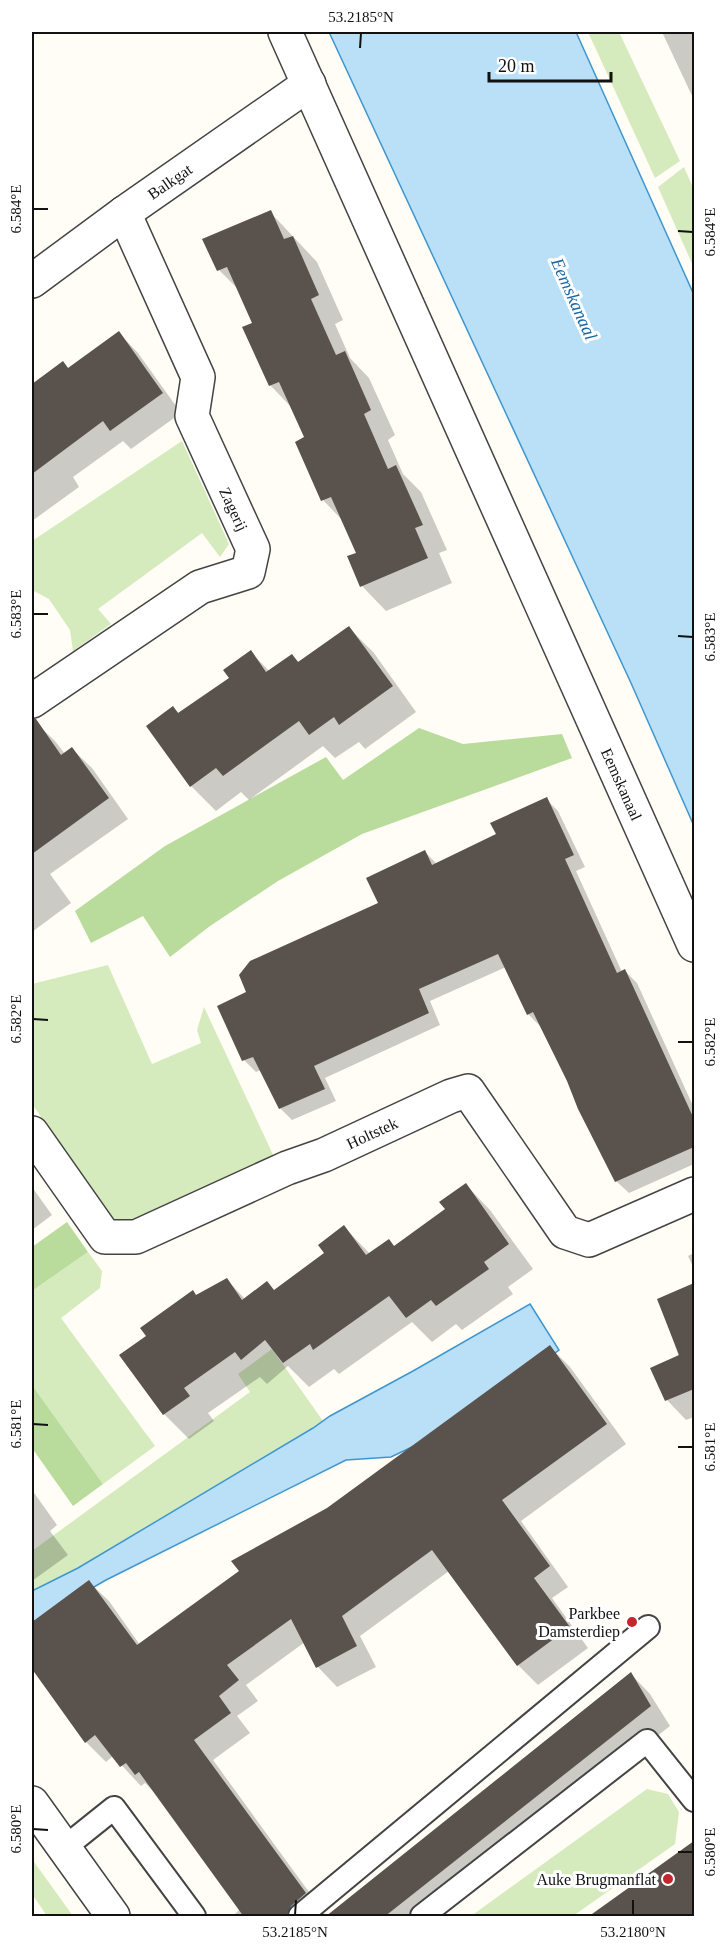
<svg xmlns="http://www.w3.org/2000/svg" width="726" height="1948" font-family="Georgia,serif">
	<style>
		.green { fill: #d5ebbd }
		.forest { fill: #b9dc9c }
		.water { fill: #b9e0f7; stroke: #3f96cf; stroke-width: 1.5 }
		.shadow { fill: #0003 }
		.building { fill: #5a524d }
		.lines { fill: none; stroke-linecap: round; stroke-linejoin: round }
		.lane-casing { stroke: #444; stroke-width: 26 }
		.street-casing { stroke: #444; stroke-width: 36 }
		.lane { stroke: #fff; stroke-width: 22 }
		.street { stroke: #fff; stroke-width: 33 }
		.ticks { fill: none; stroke: #111; stroke-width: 2 }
		.poi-dot { fill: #c4262e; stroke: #fff; stroke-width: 2 }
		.labels { text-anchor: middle; stroke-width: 6; stroke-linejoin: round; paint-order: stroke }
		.street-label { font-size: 16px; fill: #111; stroke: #fff }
		.poi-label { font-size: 16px; fill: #111; stroke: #fff; text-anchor: end }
		.water-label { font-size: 18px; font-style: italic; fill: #1768a6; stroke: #fff }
		.neatline { fill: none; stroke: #111; stroke-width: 2 }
		.ticks-label { font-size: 15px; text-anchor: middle; fill: #111 }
	</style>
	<rect width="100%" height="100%" fill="#fffdf5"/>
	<path class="green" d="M588,32H619L680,161L655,178Z
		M684,167L694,190V268L658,187Z
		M182,441L229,544L220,557L202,533L98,609L111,624L73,651L70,630L49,599L32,590V541Z
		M108,965L152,1064L201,1043L197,1030L204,1007L275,1159L132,1224L117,1222L109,1215L32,1104V984Z
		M88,1252L102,1271L100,1288L61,1318L155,1446L103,1484L32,1385V1291Z
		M272,1349L323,1421L78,1568L32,1591V1551L250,1392L238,1374Z
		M647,1789L668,1794L679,1812L675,1844L573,1916H471Z
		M32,1859L73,1916H47L32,1894Z"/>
	<path class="forest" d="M419,728L463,744L562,734L572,758L362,834L278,881L210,926L170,957L143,916L91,943L75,911L165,846L326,757L343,780Z
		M67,1222L88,1252L32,1291V1247Z
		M32,1385L103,1484L73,1506L32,1448Z"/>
	<path class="water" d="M329,32H576L694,295V826L631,683Z
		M530,1304L559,1350L456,1426L391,1457L346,1460L106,1580L32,1623V1591L78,1568L313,1428L330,1416L413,1371Z"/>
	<path class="shadow" d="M662,32H694V100Z
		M270,212L317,262L343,320L335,324L350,358L369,378L395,435L388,440L403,474L421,492L447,550L439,553L452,583L386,611L362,586L349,557L358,553L343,521L323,500L306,438L292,408L270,385L254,323L240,291L219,270Z
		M119,333L138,353L181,413L131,449L123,441L73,477L79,487L32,521V386L63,363L69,369Z
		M349,628L374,653L416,712L365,749L359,742L335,758L323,746L249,800L241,792L216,811L191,786L173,708L180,714L231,679L251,652L270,672L292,656L300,663Z
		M32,707L35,713L33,720L55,741L65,754L72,749L92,768L128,819L50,874L71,903L32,932Z
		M546,799L558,811L585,867L576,871L622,972L625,971L637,983L694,1108V1164L629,1193L616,1181L568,1080L540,1026L528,1014L506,967L430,1001L440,1025L325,1078L336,1101L292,1120L280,1108L261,1070L256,1072L244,1060L248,993L380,903L425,852L437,864L498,834Z
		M466,1185L490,1210L533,1269L508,1287L513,1294L462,1330L456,1324L432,1342L412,1322L339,1374L334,1369L309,1387L288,1366L267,1384L260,1377L208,1413L214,1421L189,1439L164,1414L197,1297L227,1280L245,1299L275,1291L326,1254L344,1227L370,1254L389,1241L395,1247L447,1210Z
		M32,1187L52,1215L32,1230Z
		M694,1253V1269L688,1256Z
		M694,1285V1417L686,1420L667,1400L652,1369L679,1357L659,1300Z
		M550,1347L570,1367L626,1444L521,1521L568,1587L552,1598L588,1648L538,1685L518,1665L449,1571L360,1636L376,1667L337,1687L318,1667L305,1642L246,1685L258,1701L237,1716L250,1733L213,1760L325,1914L322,1916H233L240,1909L156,1794L145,1783L141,1786L113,1756L106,1762L86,1742L32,1667V1624L89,1582L109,1601L140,1645Z
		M32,1490L57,1525L50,1531L68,1555L32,1581Z
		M631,1674L650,1694L670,1726L427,1916H327Z
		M694,1841V1916H589Z"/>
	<path class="building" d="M271,210L284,239L293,236L319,295L311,299L336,355L345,351L371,410L364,414L388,469L396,465L423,525L415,528L428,558L360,587L347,556L356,553L331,497L321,501L295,442L304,437L279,382L269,386L242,327L252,323L227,267L217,271L202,239Z
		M119,331L163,393L110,431L103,421L32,474V384L63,361L68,368Z
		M349,626L393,686L339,725L334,717L309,735L299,721L223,776L216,768L190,787L146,726L173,706L178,713L229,678L223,670L251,650L266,672L292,654L298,662Z
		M32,719H36L61,755L72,747L109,798L32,854Z
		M547,797L574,855L565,859L617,973L625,969L694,1119V1147L615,1182L578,1109L567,1081L533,1012L527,1015L498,954L419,989L429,1013L314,1066L325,1089L279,1109L253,1057L242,1061L217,1006L246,992L239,975L250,961L378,903L366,878L425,850L432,865L496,834L490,823Z
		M466,1183L509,1244L484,1262L489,1269L436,1306L431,1300L406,1318L389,1296L313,1350L310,1344L283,1363L265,1340L241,1360L235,1352L184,1388L190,1396L163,1415L119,1355L146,1336L140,1328L193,1290L196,1295L227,1278L242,1300L267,1281L274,1290L324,1253L318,1245L344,1225L366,1255L389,1239L394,1246L445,1209L439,1202Z
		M694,1283V1389L665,1401L650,1368L679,1355L657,1299Z
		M550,1345L607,1424L502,1500L550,1566L534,1578L570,1627L517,1666L432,1550L342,1616L357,1646L316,1668L291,1619L227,1665L239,1680L219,1696L231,1713L194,1740L306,1893L291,1906L286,1917H244L139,1772L135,1775L126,1763L120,1767L95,1735L85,1743L32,1669V1622L89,1580L137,1645L239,1571L231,1561L327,1508Z
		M631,1672L651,1706L384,1917H325Z
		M694,1841V1917H588Z"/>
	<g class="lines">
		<defs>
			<path id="lane" d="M64,1848L114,1808L194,1916
				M300,1916L648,1627
				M422,1916L647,1741L694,1800"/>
			<g id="street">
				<path id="s1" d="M285,32L694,945"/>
				<path id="s2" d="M32,281L124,213L309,84"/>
				<path d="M32,701L200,587L248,572L253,549L192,416L198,377L124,213"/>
				<path id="s3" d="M32,1133L105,1237H136L287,1168L324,1155L451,1096L468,1091L565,1232L589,1240L694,1194"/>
				<path d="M32,1803L113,1916"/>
			</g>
		</defs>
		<use href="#lane" class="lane-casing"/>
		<use href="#street" class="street-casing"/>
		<use href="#lane" class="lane"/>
		<use href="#street" class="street"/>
	</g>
	<path class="ticks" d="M360,48L361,33M33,209H48M678,231L693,232M33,614H48M678,636L693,637M33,1019L48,1020M678,1042H693M33,1424L48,1425M678,1447H693M33,1829L48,1830M678,1852H693M295,1915L296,1900M633,1915V1900"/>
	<g class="poi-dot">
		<circle cx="632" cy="1622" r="6"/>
		<circle cx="668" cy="1879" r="6"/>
	</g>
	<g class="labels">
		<g class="street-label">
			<text dy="6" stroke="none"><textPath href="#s2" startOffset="170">Balkgat</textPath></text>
			<text transform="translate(234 509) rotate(65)" y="6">Zagerij</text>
			<text dy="6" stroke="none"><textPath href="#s1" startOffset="824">Eemskanaal</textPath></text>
			<text dy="6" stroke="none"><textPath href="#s3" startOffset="416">Holtstek</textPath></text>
		</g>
		<g class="poi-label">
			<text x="620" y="1619">Parkbee<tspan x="620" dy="18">Damsterdiep</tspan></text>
			<text x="656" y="1885">Auke Brugmanflat</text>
		</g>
		<g class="water-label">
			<text transform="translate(574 299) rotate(66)" y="6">Eemskanaal</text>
		</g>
	</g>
	<rect width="726" height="1948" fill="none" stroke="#ffffff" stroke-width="66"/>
	<path d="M489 72v9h122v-9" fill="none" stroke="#111111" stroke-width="3"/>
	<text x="498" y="72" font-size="18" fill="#111111" stroke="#ffffff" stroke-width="4.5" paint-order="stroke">20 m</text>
	<rect x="33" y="33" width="660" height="1882" class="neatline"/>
	<g class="ticks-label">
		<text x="361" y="22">53.2185°N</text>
		<text transform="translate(16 209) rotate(-90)" y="5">6.584°E</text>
		<text transform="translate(710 232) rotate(-90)" y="5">6.584°E</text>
		<text transform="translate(16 614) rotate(-90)" y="5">6.583°E</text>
		<text transform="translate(710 637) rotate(-90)" y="5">6.583°E</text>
		<text transform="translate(16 1019) rotate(-90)" y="5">6.582°E</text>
		<text transform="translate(710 1042) rotate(-90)" y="5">6.582°E</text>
		<text transform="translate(16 1424) rotate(-90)" y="5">6.581°E</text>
		<text transform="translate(710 1447) rotate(-90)" y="5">6.581°E</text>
		<text transform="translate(16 1829) rotate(-90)" y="5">6.580°E</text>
		<text transform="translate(710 1852) rotate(-90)" y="5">6.580°E</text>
		<text x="295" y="1937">53.2185°N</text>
		<text x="633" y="1937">53.2180°N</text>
	</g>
</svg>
